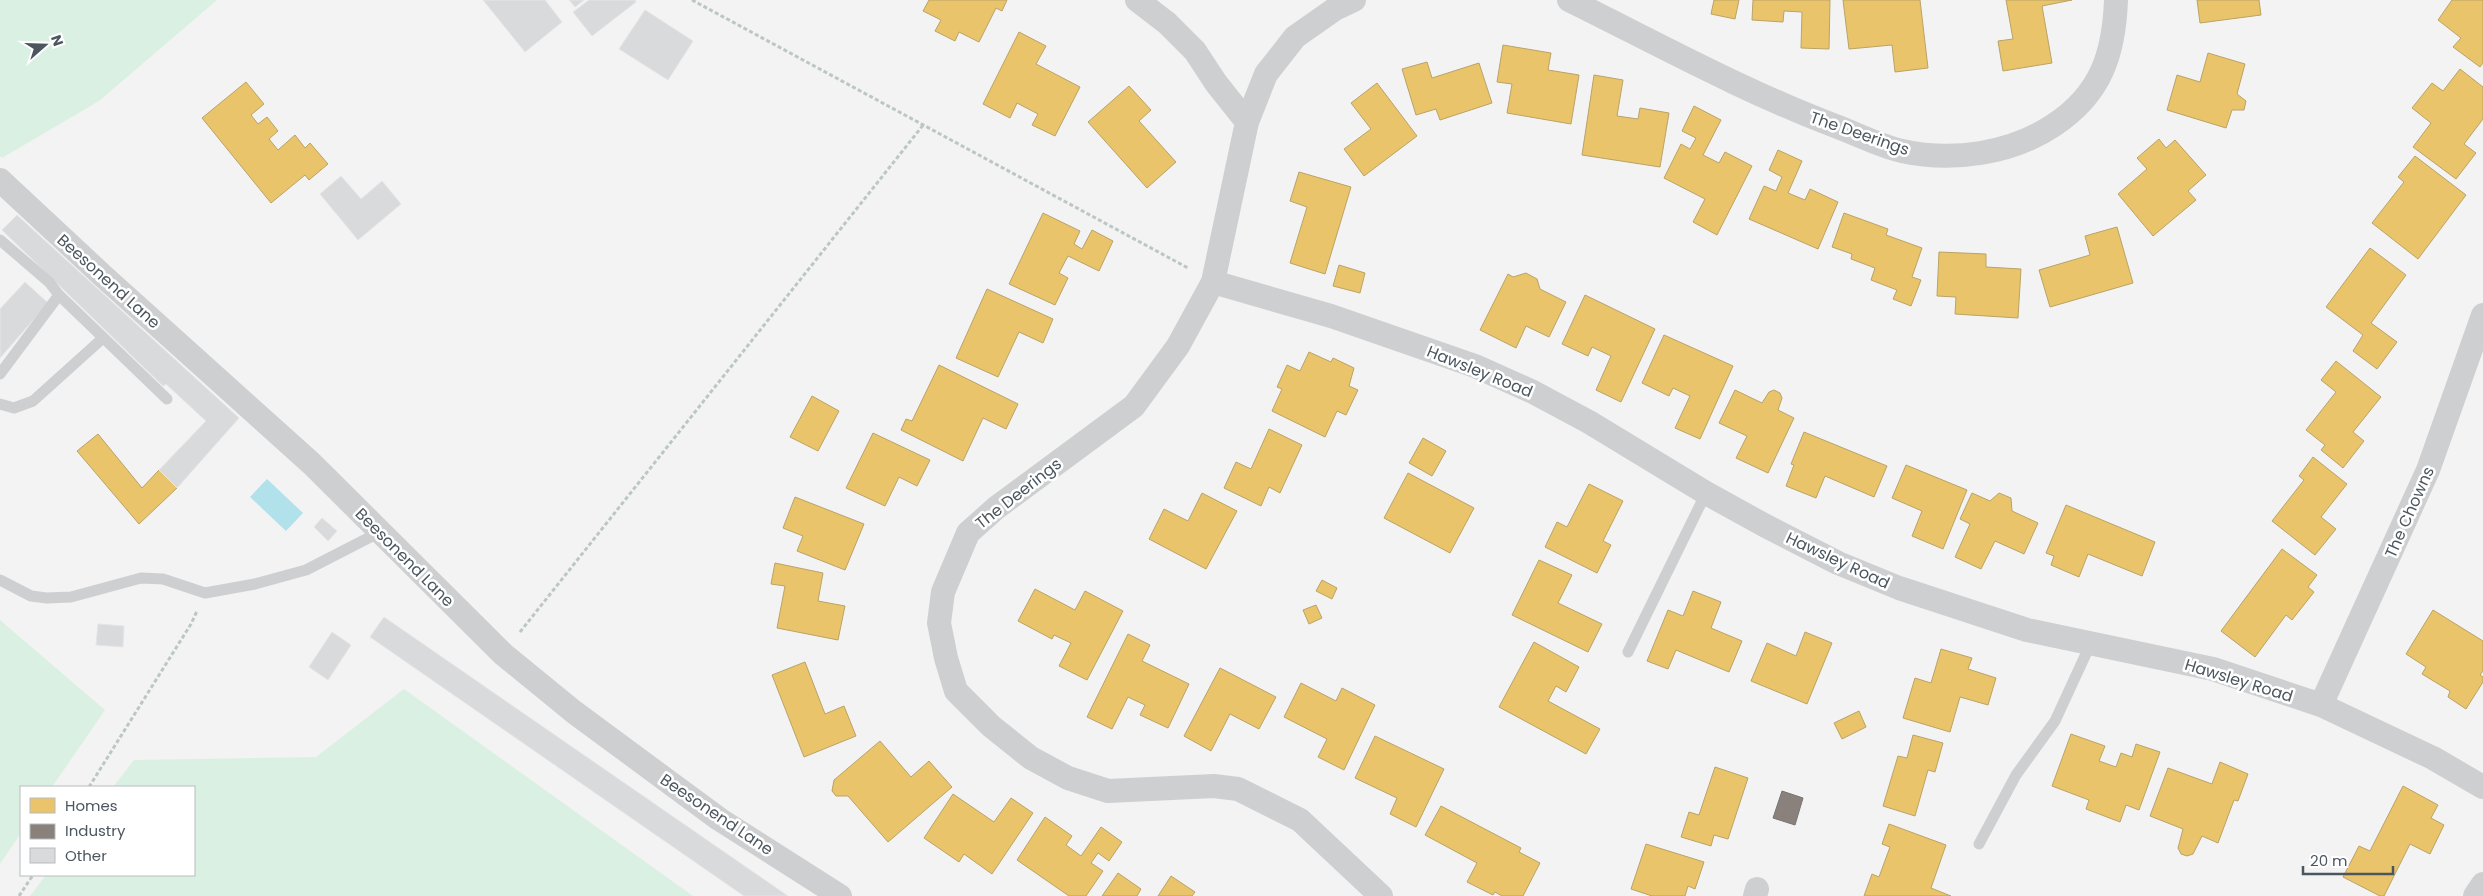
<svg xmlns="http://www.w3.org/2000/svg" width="2483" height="896" font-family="Poppins,sans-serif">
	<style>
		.green { fill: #daf0e2 }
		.water { fill: #b1e1eb }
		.homes { fill: #e9c46a; stroke: #baa367 }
		.industry { fill: #8a817c; stroke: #777473 }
		.building { fill: #d9dadc; stroke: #e5e5e6 }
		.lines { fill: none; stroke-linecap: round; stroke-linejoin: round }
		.path { stroke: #bcc7c3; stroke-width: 3; stroke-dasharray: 4 2.5; stroke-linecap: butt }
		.service { stroke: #cdcfd1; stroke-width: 11 }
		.minor { stroke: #cdcfd1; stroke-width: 24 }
		.labels { text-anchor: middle; stroke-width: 5; stroke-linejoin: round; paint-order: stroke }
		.street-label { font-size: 16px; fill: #4b565f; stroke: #fff }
	</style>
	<rect width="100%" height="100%" fill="#f3f3f3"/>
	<path class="green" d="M0,0H217L99,101L2,158L0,156Z
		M0,620L105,710L52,787H21V833L0,864Z
		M404,689L693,896H30L46,875H194V787H113L134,760L316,757Z"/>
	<path class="water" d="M267,479L303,513L286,531L250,497Z"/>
	<path class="homes" d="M929,0H1007L1002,11L996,8L979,42L959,32L955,41L935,31L941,20L923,11Z
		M1714,0H1739L1735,19L1711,14Z
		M1753,0H1830L1829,49L1801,48L1802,12L1784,11L1783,22L1752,20Z
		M1843,0H1920L1928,68L1895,72L1892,45L1849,49Z
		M2006,0H2072L2042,6L2052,63L2003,71L1998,41L2013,39Z
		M2197,0H2259L2261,15L2200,23Z
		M2452,0H2483V63L2480,67L2453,47L2461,38L2438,20Z
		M1019,32L1046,46L1036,64L1080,87L1055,136L1032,125L1038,114L1017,103L1010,118L983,104Z
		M1503,45L1551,53L1548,70L1579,75L1571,124L1507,113L1512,84L1497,82Z
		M2208,53L2245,64L2237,94L2246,101L2244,110H2232L2226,128L2167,110L2177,75L2200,82Z
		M1427,62L1432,78L1479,63L1492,103L1440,120L1436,109L1416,115L1402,69Z
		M2460,69L2483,87V119L2464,144L2476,153L2456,179L2413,147L2431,123L2412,108L2432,83L2443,91Z
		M1594,75L1623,80L1617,116L1638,119L1640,108L1669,113L1660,167L1582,155Z
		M246,82L264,104L251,115L258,124L267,117L278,131L269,139L278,150L295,135L305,148L310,143L328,164L309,180L305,175L271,203L202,118Z
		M1377,83L1417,136L1364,176L1344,149L1371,129L1351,103Z
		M1129,86L1151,110L1139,121L1176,162L1147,188L1088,122Z
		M1694,106L1721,120L1703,155L1719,163L1725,152L1752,166L1717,235L1693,222L1705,199L1664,178L1681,144L1690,149L1696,138L1682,131Z
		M2159,139L2166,148L2175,140L2206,175L2188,191L2196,200L2153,236L2118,194L2147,169L2137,158Z
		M1778,150L1802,161L1788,193L1805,200L1810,189L1838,202L1818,249L1749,219L1764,186L1776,191L1782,177L1769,170Z
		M2415,156L2466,195L2418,259L2372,223L2404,182L2398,177Z
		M1299,172L1351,187L1325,274L1290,263L1307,207L1290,201Z
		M1043,213L1080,231L1074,244L1082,249L1092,230L1113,241L1099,271L1068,256L1059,273L1068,278L1055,305L1009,284Z
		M1844,213L1888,229L1886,235L1922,248L1912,277L1921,280L1911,306L1893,299L1897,290L1871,280L1875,268L1851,259L1852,254L1832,247Z
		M2117,227L2133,283L2050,307L2039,270L2090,255L2085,236Z
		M2370,248L2406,275L2371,323L2397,342L2377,369L2353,351L2363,335L2326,307Z
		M1939,252L1986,254V267L2021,269L2018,318L1955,314L1956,297L1937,296Z
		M1339,265L1365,273L1360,293L1333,286Z
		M1526,273L1537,279L1540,289L1566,302L1549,337L1526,326L1516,348L1480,330L1508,274L1513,277Z
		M987,289L1053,319L1043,343L1019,332L998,377L956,358Z
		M1585,295L1655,329L1621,402L1596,390L1611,356L1592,347L1588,356L1562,344Z
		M1664,335L1733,366L1700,439L1675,428L1690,396L1673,388L1669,396L1642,383Z
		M1309,352L1331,362L1333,358L1354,368L1349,386L1358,390L1346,415L1337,411L1325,437L1272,411L1282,389L1277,387L1287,365L1300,371Z
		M2336,361L2381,397L2353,432L2364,441L2343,468L2321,450L2325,445L2306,430L2336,392L2321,380Z
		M939,365L1018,404L1006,429L983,418L963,461L901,430L906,419L912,421Z
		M1735,390L1762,403L1769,392L1774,390L1780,393L1782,398L1778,410L1794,418L1768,473L1736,458L1747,436L1719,423Z
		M812,396L839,411L818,451L790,437Z
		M1269,429L1302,445L1280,493L1269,487L1261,506L1224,488L1236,462L1251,469Z
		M1804,432L1887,466L1874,497L1825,476L1816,498L1786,486L1794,465L1791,464Z
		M873,433L930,460L917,486L899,477L885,506L846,488Z
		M98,434L142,488L159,470L177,488L139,524L77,451Z
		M1423,438L1446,451L1432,476L1409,463Z
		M2313,457L2347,484L2321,517L2336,529L2315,555L2272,521L2304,480L2299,476Z
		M1906,465L1967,490L1943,549L1912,536L1922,511L1892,498Z
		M1408,473L1474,508L1450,553L1384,518Z
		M1589,484L1623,501L1603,541L1611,545L1597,573L1545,547L1557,522L1567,527Z
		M1202,493L1237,511L1206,569L1149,539L1164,509L1188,521Z
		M1972,493L1990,501L1999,493L2011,498L2012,511L2038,523L2024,554L1995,541L1981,569L1955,557L1970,524L1960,519Z
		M795,497L864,524L845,570L797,551L803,536L783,528Z
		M2066,505L2155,542L2142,576L2088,554L2079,577L2051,565L2054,556L2046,553Z
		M2282,549L2317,575L2308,587L2314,592L2292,620L2286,615L2255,657L2221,631Z
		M1539,560L1572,575L1558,603L1602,624L1588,652L1512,615Z
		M775,563L823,573L818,601L845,606L838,640L777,628L785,586L771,584Z
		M1322,580L1337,588L1332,599L1316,591Z
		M1035,589L1075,610L1085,591L1123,611L1087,680L1059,666L1071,643L1054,635L1052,639L1018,621Z
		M1693,591L1721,602L1711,628L1742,641L1729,672L1676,650L1668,669L1647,661L1668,610L1683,616Z
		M1316,605L1322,618L1309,624L1303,610Z
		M2433,610L2483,641V671L2480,675L2483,677V682L2466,709L2448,697L2450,691L2422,674L2426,667L2406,654Z
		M1805,632L1832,643L1807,704L1751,681L1767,643L1796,656Z
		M1128,634L1150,645L1142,661L1189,684L1168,728L1140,715L1145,705L1128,697L1112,729L1087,717Z
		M1534,642L1579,667L1566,692L1556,686L1548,701L1600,729L1586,754L1499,707Z
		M1941,649L1972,658L1968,669L1996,678L1988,705L1960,697L1950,732L1903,718L1915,678L1931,683Z
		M805,662L825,714L844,706L856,736L804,757L772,675Z
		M1220,668L1276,697L1259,729L1230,714L1211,751L1184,736Z
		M1301,683L1336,701L1342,688L1375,705L1344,770L1318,757L1327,739L1284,717Z
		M1859,711L1866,727L1842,739L1834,723Z
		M2071,734L2105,746L2099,761L2116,767L2121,753L2132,757L2136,744L2160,752L2139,810L2126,805L2120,822L2086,809L2089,800L2052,786Z
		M1913,735L1943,743L1935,772L1928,770L1915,816L1883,806L1898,756L1907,758Z
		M1375,736L1444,769L1416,827L1390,814L1397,798L1355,778Z
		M880,741L911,777L929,761L952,787L888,842L848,796H836L832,791L834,780Z
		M2220,762L2248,774L2238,801L2234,800L2218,843L2202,836L2193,854L2187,856L2181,854L2178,848L2183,829L2150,816L2168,768L2212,784Z
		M1715,767L1748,778L1728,839L1714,835L1711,846L1681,837L1689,812L1699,815Z
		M2403,786L2438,805L2431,818L2444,825L2430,854L2410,844L2384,896H2380L2343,877L2359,846L2370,851Z
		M953,794L994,822L1011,798L1033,813L992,874L964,854L959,862L924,838Z
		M1441,806L1521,848L1519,852L1540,863L1523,896H1502L1495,892L1493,895L1467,882L1477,863L1425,835Z
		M1045,817L1072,836L1066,845L1081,856L1101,827L1122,842L1109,861L1098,853L1091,863L1103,871L1086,896H1069L1017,860Z
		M1889,824L1946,845L1931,888L1951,896H1864L1872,874L1879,877L1890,847L1882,844Z
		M1646,844L1704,862L1695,889L1688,886L1685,896H1652L1631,889Z
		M1118,873L1141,889L1137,896H1102Z
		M1171,876L1195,892L1192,896H1158Z"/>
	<path class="industry" d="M1782,791L1803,798L1795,825L1773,818Z"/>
	<path class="building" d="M483,0H545L562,22L525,52Z
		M569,0H584L575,7Z
		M589,0H635L636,2L592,36L573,12Z
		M645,10L693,41L668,80L619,49Z
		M341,176L361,199L382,181L401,204L358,240L320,194Z
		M17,215L239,418L177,488L159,470L206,421L166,384L163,386L2,230Z
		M25,282L48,303L0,358V309Z
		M322,518L337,531L328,541L314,527Z
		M384,617L788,896H744L370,637Z
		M98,624L124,626L123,647L96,645Z
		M332,632L351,645L328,680L309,667Z"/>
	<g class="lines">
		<path class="path" d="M692,0L1188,268
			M520,632L924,124
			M89,787L191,624L197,611
			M19,896L33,875"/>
		<path class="service" d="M0,240L49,282L59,295L0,374
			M59,295L167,399
			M0,404L14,408L33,401L103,338
			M0,580L31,596L47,598L71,597L141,578L163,579L205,593L255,584L306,570L380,532
			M1628,652L1706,493
			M1979,844L2016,775L2055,721L2091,643"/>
		<path class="minor" d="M1137,0L1167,23L1195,51L1216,83L1247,122
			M1354,0L1335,9L1295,37L1266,74L1247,122L1213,282L1178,346L1134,406L996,508L968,533L943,592L939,623L946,658L956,691L991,726L1031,758L1068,778L1108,791L1214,786L1238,789L1300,820L1381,896
			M1569,0C1658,44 1745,92 1838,127C1859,135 1880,146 1902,151C1952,162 2011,154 2054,125C2101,94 2114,54 2116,0
			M0,180L103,276L312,464L503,654L574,712L719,819L840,896
			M1213,282L1331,316L1475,366L1533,392L1589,422L1706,493L1764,525L1838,563L1899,588L2027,630L2213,669L2321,705L2433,758L2483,787
			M2321,705L2428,470L2483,315
			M1755,896L1757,889
			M2475,896L2483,884"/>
	</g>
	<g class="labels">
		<g class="street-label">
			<text transform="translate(1860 133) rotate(19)" y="6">The Deerings</text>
			<text transform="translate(109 281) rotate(42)" y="6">Beesonend Lane</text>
			<text transform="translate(1480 371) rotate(22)" y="6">Hawsley Road</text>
			<text transform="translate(1018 493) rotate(-38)" y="6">The Deerings</text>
			<text transform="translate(2409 512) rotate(-66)" y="6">The Chowns</text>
			<text transform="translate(405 557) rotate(45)" y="6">Beesonend Lane</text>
			<text transform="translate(1838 560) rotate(25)" y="6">Hawsley Road</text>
			<text transform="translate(2239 680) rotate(17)" y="6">Hawsley Road</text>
			<text transform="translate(717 814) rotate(34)" y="6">Beesonend Lane</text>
		</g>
	</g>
	<rect x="20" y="786" width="175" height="90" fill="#ffffff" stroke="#b7bbbf"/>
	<rect x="30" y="798" width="25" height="15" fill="#e9c46a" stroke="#b7bbbf"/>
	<text x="65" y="811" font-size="15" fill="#4b565f">Homes</text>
	<rect x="30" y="824" width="25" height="15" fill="#8a817c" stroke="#b7bbbf"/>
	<text x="65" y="836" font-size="15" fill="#4b565f">Industry</text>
	<rect x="30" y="848" width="25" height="15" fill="#d9dadc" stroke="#b7bbbf"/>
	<text x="65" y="861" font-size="15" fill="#4b565f">Other</text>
	<g transform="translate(45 45) rotate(70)" stroke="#ffffff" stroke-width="4" paint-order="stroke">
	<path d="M0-4L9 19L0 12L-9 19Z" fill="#4b565f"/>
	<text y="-8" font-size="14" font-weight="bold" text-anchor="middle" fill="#4b565f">N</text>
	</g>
	<path d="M2303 866v8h90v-8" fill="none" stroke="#4b565f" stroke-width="2.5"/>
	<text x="2310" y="866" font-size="15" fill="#4b565f" stroke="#ffffff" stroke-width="4" paint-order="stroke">20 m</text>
</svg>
